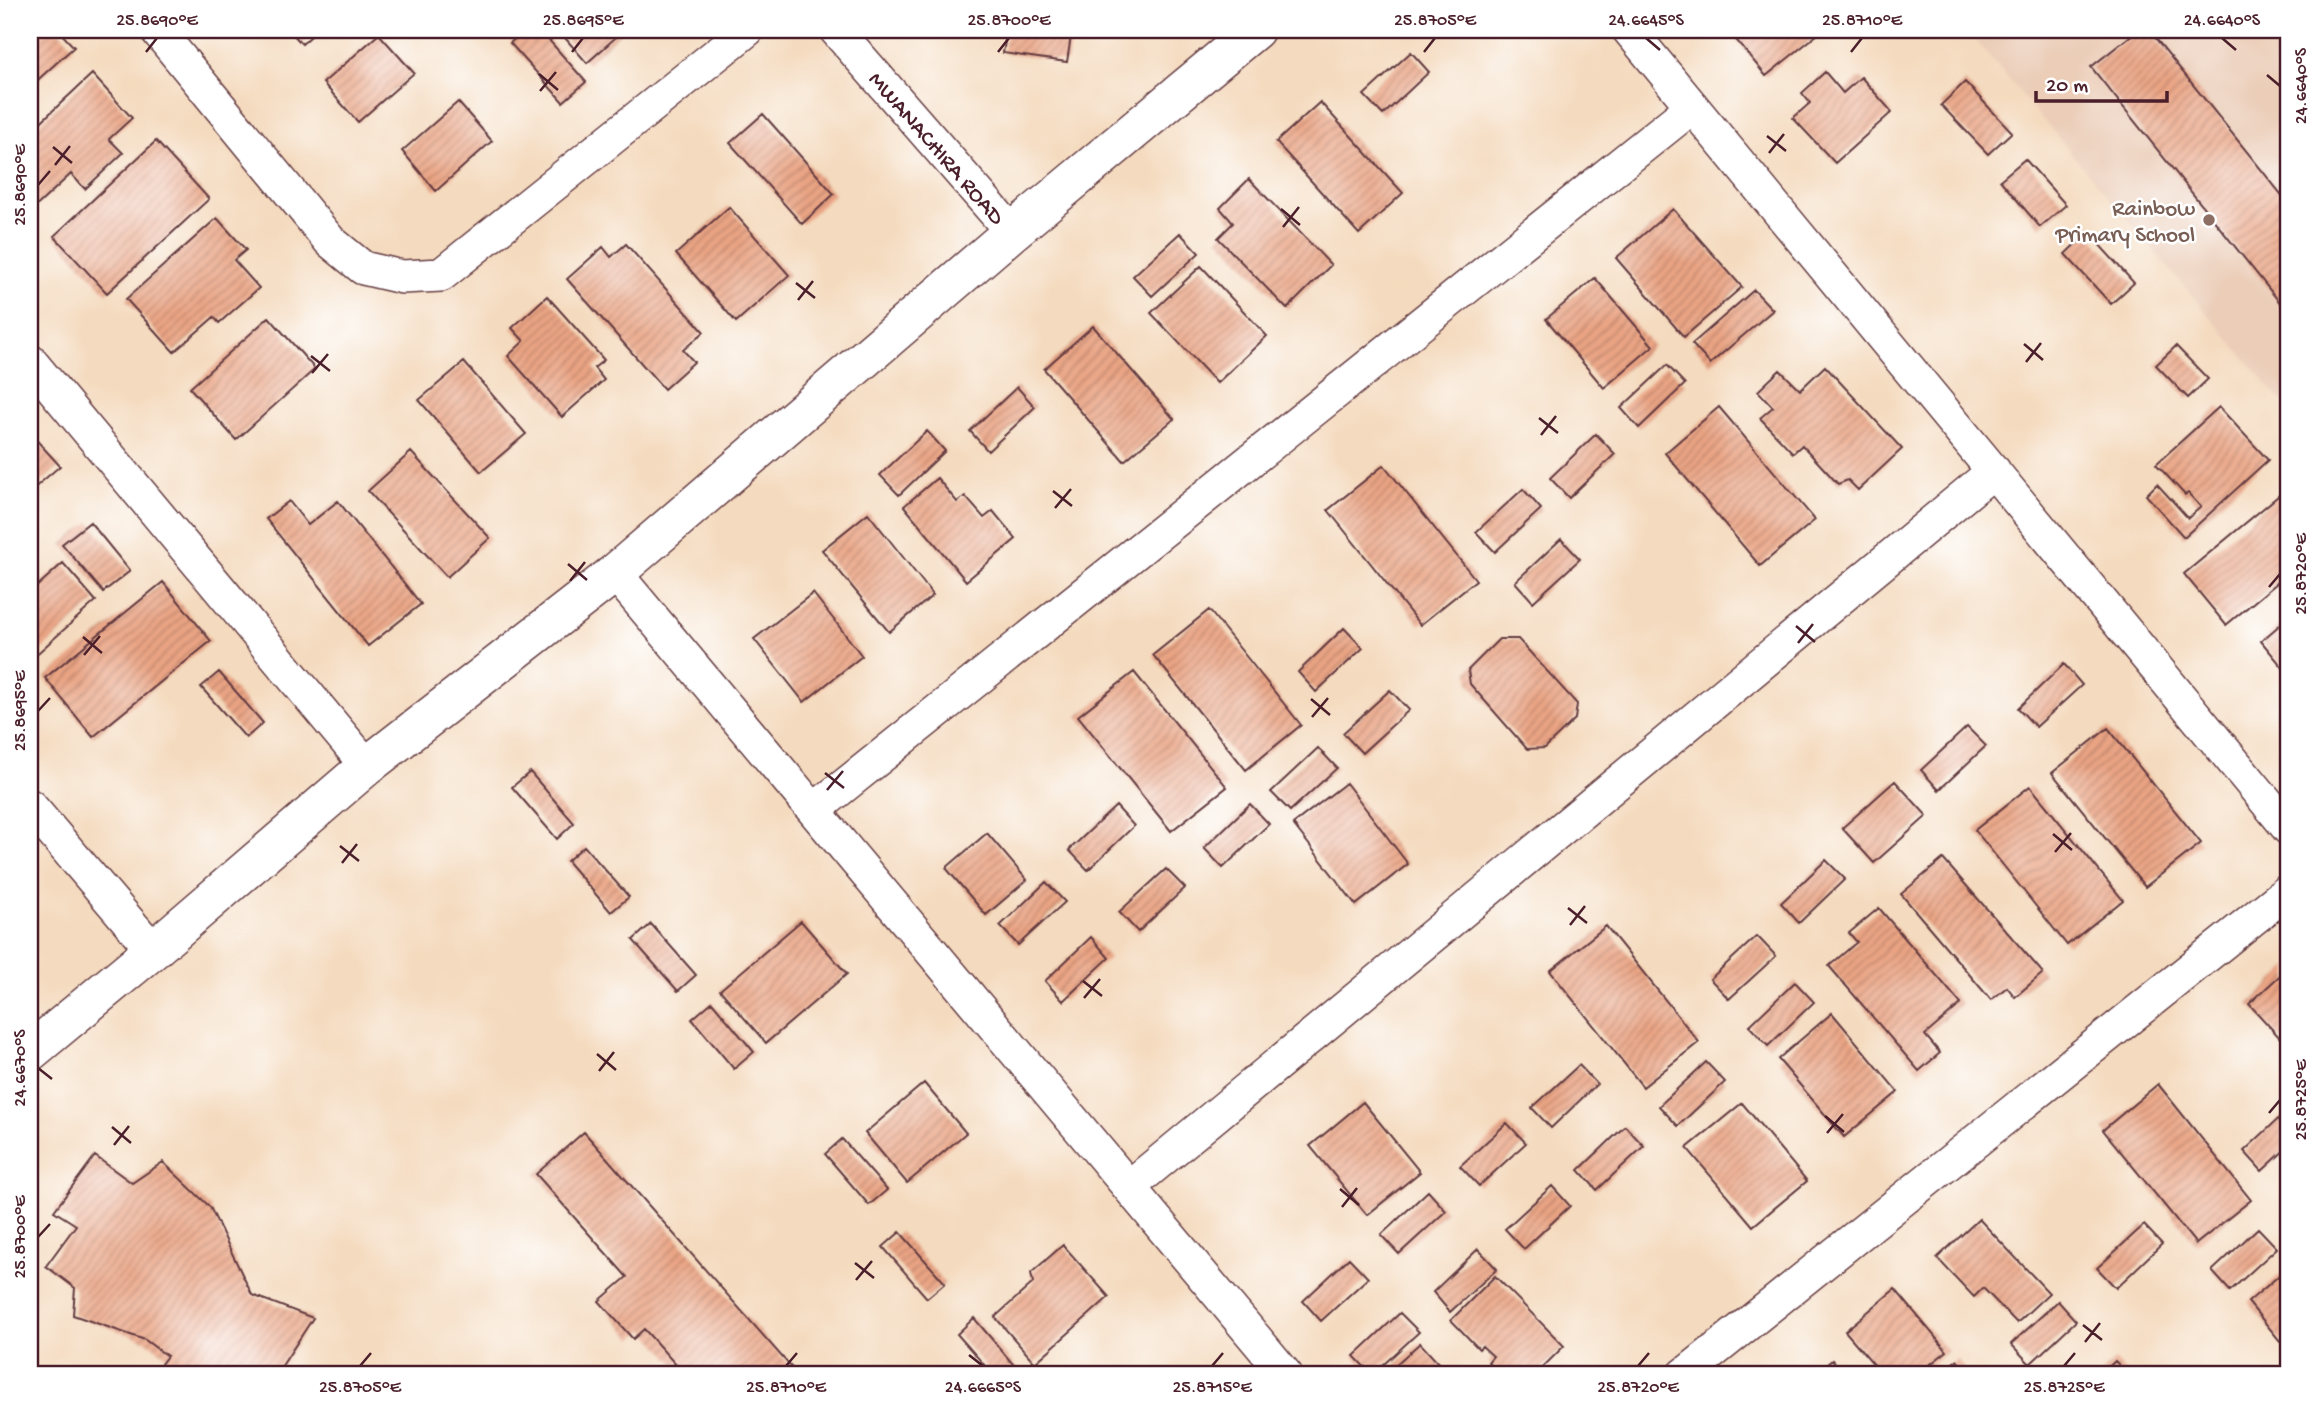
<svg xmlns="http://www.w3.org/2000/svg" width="2319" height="1405" font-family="'Gochi Hand',sans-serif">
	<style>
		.built { fill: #ebcdb8 }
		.building { fill: url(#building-hatch) }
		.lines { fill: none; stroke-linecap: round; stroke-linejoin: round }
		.street-casing { stroke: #643b41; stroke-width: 36 }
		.secondary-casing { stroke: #643b41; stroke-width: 41 }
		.street { stroke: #fff; stroke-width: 33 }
		.secondary { stroke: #fff; stroke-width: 38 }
		.ticks { fill: none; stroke: #4a1f2b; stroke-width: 2.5 }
		.education-dot { fill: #8d6e63; stroke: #fff; stroke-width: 2.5 }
		.labels { text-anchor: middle; stroke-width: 5; stroke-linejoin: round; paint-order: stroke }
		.street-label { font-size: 23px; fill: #4a1f2b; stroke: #fff }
		.education-label { font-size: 23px; fill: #785e54; stroke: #fff; text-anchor: end }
		.neatline { fill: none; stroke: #4a1f2b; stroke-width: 2.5 }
		.ticks-label { font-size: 18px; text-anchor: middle; fill: #4a1f2b }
	</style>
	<defs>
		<pattern id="building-hatch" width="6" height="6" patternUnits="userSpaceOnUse" patternTransform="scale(1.75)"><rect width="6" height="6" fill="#eaa484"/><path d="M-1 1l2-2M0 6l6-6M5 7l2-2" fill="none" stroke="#c0856c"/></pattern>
	</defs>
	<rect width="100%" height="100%" fill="#fff"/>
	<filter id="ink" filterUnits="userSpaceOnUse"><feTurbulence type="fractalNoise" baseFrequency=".0143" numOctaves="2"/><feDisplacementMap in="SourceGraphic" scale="14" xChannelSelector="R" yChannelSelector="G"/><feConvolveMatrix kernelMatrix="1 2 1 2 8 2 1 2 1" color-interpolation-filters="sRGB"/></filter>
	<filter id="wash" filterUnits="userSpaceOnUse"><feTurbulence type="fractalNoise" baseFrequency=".00686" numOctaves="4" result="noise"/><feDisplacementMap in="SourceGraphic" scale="28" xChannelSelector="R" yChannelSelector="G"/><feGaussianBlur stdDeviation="1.57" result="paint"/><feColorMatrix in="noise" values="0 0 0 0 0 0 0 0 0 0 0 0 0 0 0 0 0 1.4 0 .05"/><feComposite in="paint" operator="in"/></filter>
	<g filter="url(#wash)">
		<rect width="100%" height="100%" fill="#f4dabe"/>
		<path class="built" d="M1967,30H2289V410Z"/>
		<g id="blocks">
			<path class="building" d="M30,30H58L74,47L30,87Z
				M289,30H318L302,44Z
				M525,30H540L586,82L563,102L510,43Z
				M558,30H624L587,63Z
				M1007,30H1072L1067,62L1003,53Z
				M1728,30H1823L1766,76Z
				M2138,30H2149L2289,204V314L2091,67Z
				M379,34L414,73L358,122L323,83Z
				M1411,52L1429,72L1383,115L1364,95Z
				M1825,72L1843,93L1861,77L1892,112L1835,163L1793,118L1810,103L1802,93Z
				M92,74L132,118L109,139L123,153L85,189L71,174L30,212V132Z
				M1965,82L2012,132L1988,154L1941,105Z
				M458,102L492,141L436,191L402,151Z
				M1320,102L1403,193L1359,234L1276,142Z
				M763,114L834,194L802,224L730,143Z
				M156,141L209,199L107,293L54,236Z
				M2025,159L2066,205L2040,227L2000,180Z
				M1249,179L1331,265L1287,309L1218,238L1233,223L1220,208Z
				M729,207L789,275L736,322L676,254Z
				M1673,209L1742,287L1684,337L1616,258Z
				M217,218L246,250L234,260L259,288L219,323L214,317L174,352L126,299Z
				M2088,232L2134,283L2111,304L2065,254Z
				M1180,233L1199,253L1152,296L1133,276Z
				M626,244L704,332L683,350L694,362L664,389L567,279L603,247L611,257Z
				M1201,266L1267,336L1217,383L1151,313Z
				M1595,278L1653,346L1604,388L1546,319Z
				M1754,290L1773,310L1710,364L1692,344Z
				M547,296L604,360L594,368L604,380L562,417L508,356L524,341L512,328Z
				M269,317L315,369L236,440L190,388Z
				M1093,326L1174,419L1124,461L1044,369Z
				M2176,346L2208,379L2188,398L2156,365Z
				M464,362L526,434L481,472L419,400Z
				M1667,365L1685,384L1639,428L1621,408Z
				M1825,366L1902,449L1858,490L1848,480L1838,484L1802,445L1793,453L1760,418L1773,407L1758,391L1780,370L1800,390Z
				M1017,387L1035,407L988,451L970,431Z
				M1719,407L1815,520L1760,566L1665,453Z
				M2219,407L2268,460L2184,537L2146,495L2157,484L2188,518L2201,507L2188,493L2185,495L2156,464Z
				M927,431L945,451L899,495L880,475Z
				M30,433L60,466L32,490L30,488Z
				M1596,434L1615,454L1569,498L1550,478Z
				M411,452L490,538L447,577L368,491Z
				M1384,465L1476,580L1420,625L1328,510Z
				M937,478L957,502L965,496L984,518L993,511L1016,539L966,581L904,506Z
				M2289,487V573L2226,625L2184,574Z
				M1523,489L1541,509L1495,552L1476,532Z
				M289,501L308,525L338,501L421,604L368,646L266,519Z
				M868,513L933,595L889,632L822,550Z
				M90,522L130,571L103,592L62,544Z
				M1561,539L1580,559L1533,602L1515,582Z
				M63,563L96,601L30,660V584L34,589Z
				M163,582L211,641L93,737L45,678Z
				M813,593L862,656L804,702L754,639Z
				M1209,610L1301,725L1246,770L1153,655Z
				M2289,617V675L2261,641Z
				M1344,628L1363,648L1316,692L1298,672Z
				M1499,639H1518L1577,704L1575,719L1545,748L1527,749L1470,684L1468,670Z
				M2064,664L2082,685L2036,727L2018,708Z
				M219,672L263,723L246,738L201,687Z
				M1134,672L1227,787L1171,831L1078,716Z
				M1390,690L1409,710L1362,753L1343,733Z
				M1967,727L1986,746L1939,790L1921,770Z
				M2108,728L2201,843L2145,887L2052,773Z
				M1318,748L1337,768L1290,811L1271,792Z
				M530,772L574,823L557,839L512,787Z
				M1895,781L1927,816L1874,863L1842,828Z
				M1346,783L1408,864L1356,905L1293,824Z
				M2030,786L2123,900L2067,945L1975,830Z
				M1250,804L1269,824L1223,868L1204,848Z
				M1116,806L1134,826L1088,870L1069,850Z
				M987,833L1027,880L986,915L946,868Z
				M584,846L629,897L611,912L567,861Z
				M1943,859L2043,973L2015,997L2007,987L1991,1000L1901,894Z
				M1826,860L1845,879L1799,923L1781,903Z
				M1166,869L1185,888L1138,932L1119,912Z
				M1046,882L1065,902L1018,945L1000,926Z
				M1879,908L1961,1004L1925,1035L1940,1053L1919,1071L1829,966L1857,942L1849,933Z
				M801,921L847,974L766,1043L720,990Z
				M651,924L696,975L678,991L633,940Z
				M1606,926L1699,1042L1643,1087L1550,971Z
				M1757,936L1776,956L1729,999L1710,979Z
				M1091,937L1109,958L1063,1001L1045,981Z
				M2289,967V1036L2287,1034L2281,1039L2249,1004Z
				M1795,982L1814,1002L1768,1046L1749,1026Z
				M712,1002L754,1052L734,1069L692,1019Z
				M1832,1013L1898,1092L1844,1137L1778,1059Z
				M1706,1062L1725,1082L1678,1126L1659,1106Z
				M1579,1065L1597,1084L1551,1128L1532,1108Z
				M924,1083L966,1133L907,1183L865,1133Z
				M2158,1084L2251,1200L2196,1244L2103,1130Z
				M1363,1102L1420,1172L1367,1215L1310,1146Z
				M1742,1103L1807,1181L1753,1226L1687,1148Z
				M2289,1109V1146L2262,1171L2244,1151Z
				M1507,1123L1526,1143L1479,1186L1460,1166Z
				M1625,1126L1644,1146L1597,1190L1579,1170Z
				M584,1132L798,1375H685L644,1329L633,1339L599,1301L627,1277L536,1174Z
				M842,1139L887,1190L869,1205L825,1154Z
				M95,1156L132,1183L163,1162L210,1207L252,1295L313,1318L276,1375H166L161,1364L167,1356L145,1340L73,1315L75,1288L46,1266L76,1225L54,1211Z
				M1552,1186L1570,1206L1524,1249L1505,1229Z
				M1428,1191L1446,1211L1399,1254L1381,1235Z
				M1979,1219L2049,1293L2017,1323L1983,1288L1974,1297L1937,1258Z
				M2144,1225L2162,1244L2116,1288L2097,1268Z
				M2258,1228L2277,1248L2230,1291L2212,1271Z
				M900,1232L945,1283L927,1298L883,1247Z
				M1063,1245L1109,1297L1035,1363L995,1317L1033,1283L1031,1273Z
				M1478,1249L1497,1269L1450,1312L1433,1292Z
				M1349,1258L1368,1278L1321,1321L1303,1301Z
				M2289,1267V1333L2280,1341L2248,1302Z
				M1495,1276L1564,1346L1536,1374L1538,1375H1502L1488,1362L1493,1356L1482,1346L1479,1349L1451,1320Z
				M1895,1289L1947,1351L1917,1375H1883L1845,1331Z
				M2058,1301L2076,1321L2030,1364L2011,1344Z
				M1400,1313L1419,1332L1372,1375L1354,1356Z
				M974,1318L1018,1370L1013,1375H993L957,1334Z
				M1420,1343L1449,1375H1384Z
				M1832,1360L1845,1375H1814Z
				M1957,1360L1969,1375H1937Z
				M2115,1361L2129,1375H2100Z"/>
		</g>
	</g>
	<g filter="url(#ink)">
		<use href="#blocks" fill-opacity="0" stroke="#643b41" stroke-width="2"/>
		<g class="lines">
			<defs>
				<path id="street" d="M157,30L330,241L363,268L402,277L441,275L747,30
					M836,30L1012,232
					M1629,30L2289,829
					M30,361L367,766
					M615,573L1286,1375
					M30,806L153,950
					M814,810L1692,107
					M1129,1187L1994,471
					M1684,1375L2289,890"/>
				<path id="secondary" d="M30,1052L153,950L367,766L615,573L1012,232L1255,30"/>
			</defs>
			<use href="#street" class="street-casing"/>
			<use href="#secondary" class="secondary-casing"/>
			<use href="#street" class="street"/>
			<use href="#secondary" class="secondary"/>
		</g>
	</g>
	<path class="ticks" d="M1646,38L1660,50M2222,38L2236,50M146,52L157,38M572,52L583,38M998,52L1009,38M1424,52L1435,38M1851,52L1862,38M539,74L558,90M2267,75L2280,86M540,91L556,72M1767,136L1786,151M53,147L72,163M1769,153L1784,134M55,165L70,146M38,185L50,171M1281,209L1300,225M1283,227L1299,207M796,283L815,298M798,300L813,281M2024,344L2043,360M311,356L330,371M2026,362L2041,343M312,373L328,354M1539,418L1558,433M1541,435L1556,416M1053,491L1072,506M1055,508L1071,489M568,564L587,580M570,581L585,562M2269,587L2280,574M1796,626L1815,642M83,637L102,653M1798,643L1813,624M84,655L100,636M1311,699L1330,715M38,711L50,698M1312,717L1328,698M825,773L844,788M827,790L843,771M2053,834L2072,850M340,846L359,861M2055,852L2071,833M342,863L357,844M1568,908L1587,923M1570,925L1585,906M1083,981L1102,996M1084,998L1100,979M597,1054L616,1070M38,1068L52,1079M599,1071L614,1052M2269,1113L2280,1100M1825,1116L1844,1132M112,1127L131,1143M1827,1133L1843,1114M114,1145L129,1126M1340,1189L1359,1205M1342,1207L1357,1188M38,1237L50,1224M855,1263L874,1278M856,1280L872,1261M2083,1325L2102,1340M2085,1342L2100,1323M969,1355L983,1366M360,1366L371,1353M786,1366L797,1353M1212,1366L1223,1353M1638,1366L1649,1353M2064,1366L2075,1353"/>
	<circle class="education-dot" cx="2209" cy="220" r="7"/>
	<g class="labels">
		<g class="street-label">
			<text transform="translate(938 147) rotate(49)" y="8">MWANACHIRA ROAD</text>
		</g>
		<g class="education-label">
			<text x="2195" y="215">Rainbow<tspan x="2195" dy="26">Primary School</tspan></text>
		</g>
	</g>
	<rect width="2319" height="1405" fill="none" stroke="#fff" stroke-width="77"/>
	<path d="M2036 91v10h131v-10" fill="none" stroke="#4a1f2b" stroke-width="3.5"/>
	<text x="2046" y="91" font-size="21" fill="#4a1f2b" stroke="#ffffff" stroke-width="5" paint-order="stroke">20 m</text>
	<rect x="38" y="38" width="2242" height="1328" class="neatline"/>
	<g class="ticks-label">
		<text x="157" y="25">25.8690°E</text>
		<text x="583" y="25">25.8695°E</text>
		<text x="1009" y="25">25.8700°E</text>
		<text x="1435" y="25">25.8705°E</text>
		<text x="1646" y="25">24.6645°S</text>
		<text x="1862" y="25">25.8710°E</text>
		<text x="2222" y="25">24.6640°S</text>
		<text transform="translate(2300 86) rotate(-90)" y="6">24.6640°S</text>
		<text transform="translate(19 185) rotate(-90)" y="6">25.8690°E</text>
		<text transform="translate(2300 574) rotate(-90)" y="6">25.8720°E</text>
		<text transform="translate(19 711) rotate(-90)" y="6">25.8695°E</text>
		<text transform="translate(19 1068) rotate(-90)" y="6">24.6670°S</text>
		<text transform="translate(2300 1100) rotate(-90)" y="6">25.8725°E</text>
		<text transform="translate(19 1237) rotate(-90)" y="6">25.8700°E</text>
		<text x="360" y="1392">25.8705°E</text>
		<text x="786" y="1392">25.8710°E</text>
		<text x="983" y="1392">24.6665°S</text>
		<text x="1212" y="1392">25.8715°E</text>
		<text x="1638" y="1392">25.8720°E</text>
		<text x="2064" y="1392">25.8725°E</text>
	</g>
</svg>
